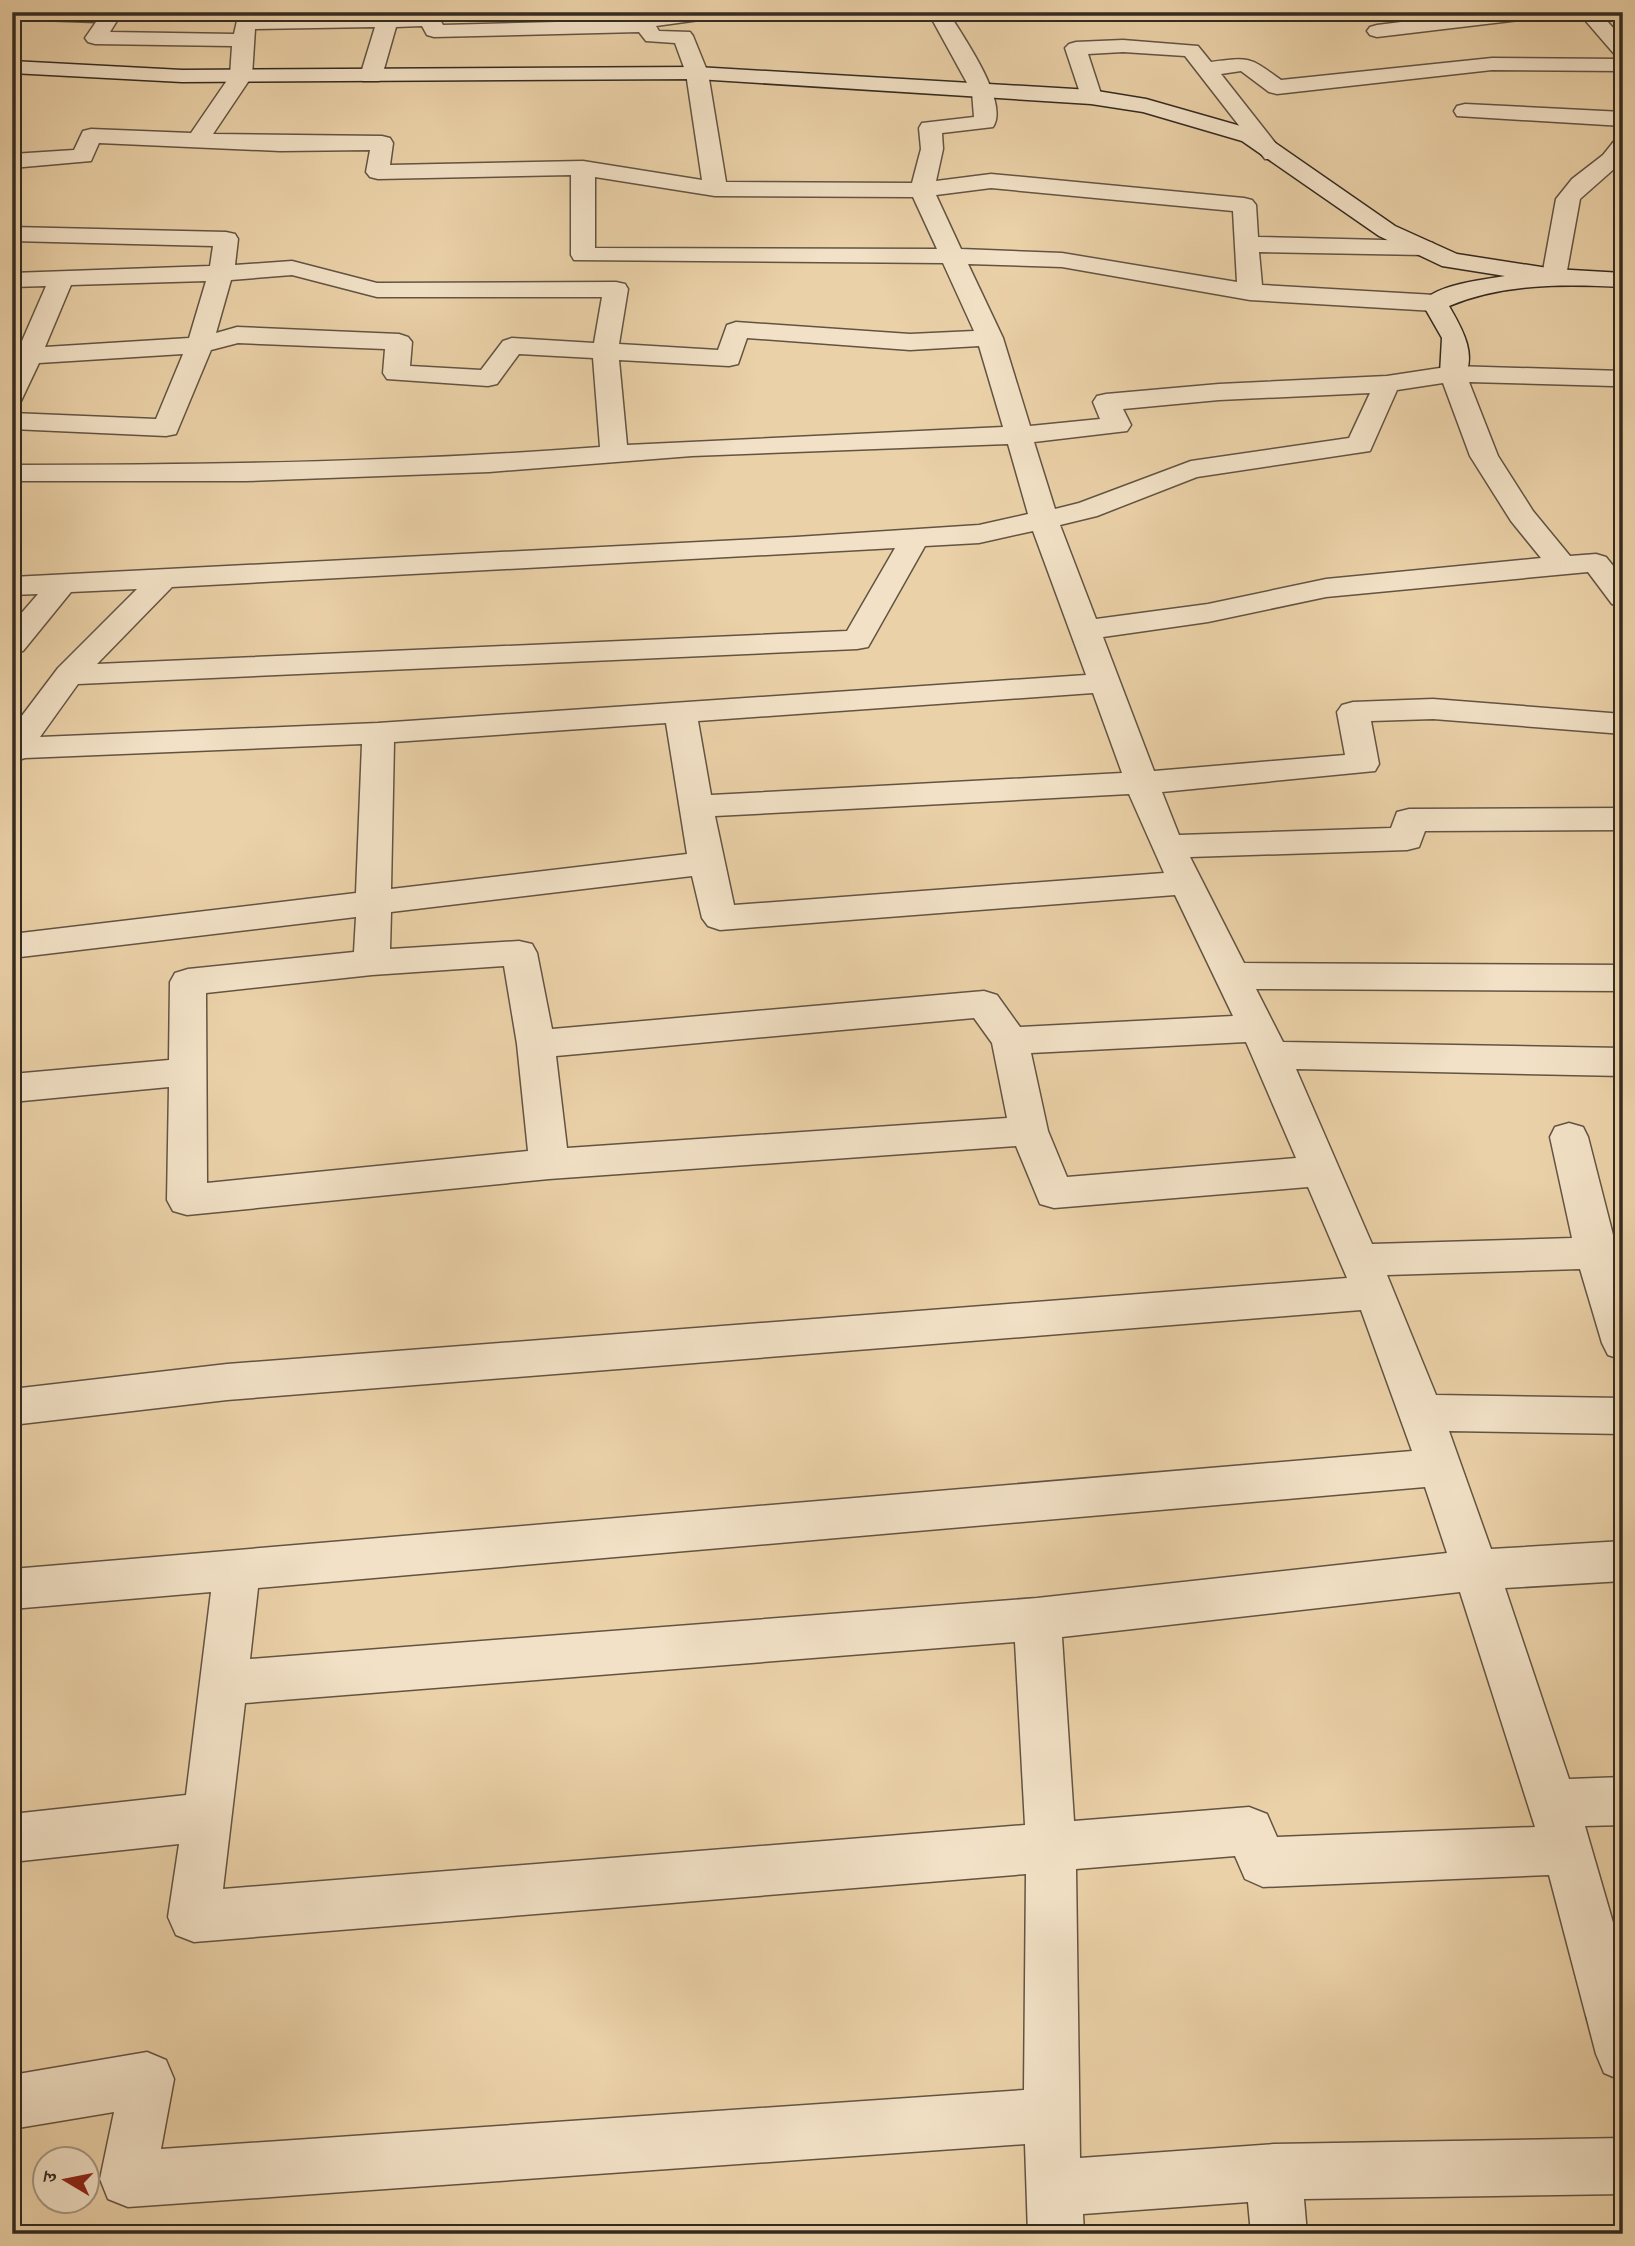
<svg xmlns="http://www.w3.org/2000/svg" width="1635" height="2246" font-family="'IM FELL Double Pica','Noto Serif Devanagari',serif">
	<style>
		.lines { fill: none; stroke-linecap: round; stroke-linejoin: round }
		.street-casing { stroke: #625443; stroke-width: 3 }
		.secondary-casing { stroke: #342b21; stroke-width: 3 }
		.street { fill: #f2e1c6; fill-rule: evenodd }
		.secondary { fill: #f2e1c6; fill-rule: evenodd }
	</style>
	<rect width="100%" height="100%" fill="#ebd1a8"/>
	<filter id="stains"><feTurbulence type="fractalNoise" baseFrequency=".00286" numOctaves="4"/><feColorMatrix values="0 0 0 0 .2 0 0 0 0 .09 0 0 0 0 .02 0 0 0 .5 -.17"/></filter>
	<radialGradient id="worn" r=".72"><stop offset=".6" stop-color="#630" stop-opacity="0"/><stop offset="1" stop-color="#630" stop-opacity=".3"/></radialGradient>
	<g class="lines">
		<defs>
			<path id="street" d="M12,12H118L120,16L110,32L234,34L239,12H257L258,17L431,14L438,16L443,25L633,20C651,7 701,12 724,12L721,16L714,18L656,26L659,31L690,32L693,36L708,73L726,182L912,183L921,149L919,128L922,123L974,117L972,92L928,12H948C962,35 1010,102 993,127L942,133L943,149L936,181L991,174L1244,198L1252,200L1256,205L1258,237L1424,241L1433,243L1436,248L1433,253L1424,255L1259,252L1262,285L1435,295L1444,298L1448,303L1444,308L1435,311L1250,300L1062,267L968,264L1003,338L1030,426L1100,419L1093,402L1097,396L1106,394L1219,384L1387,376L1453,366L1623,371V389L1613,386L1469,382L1498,456L1533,511L1570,556L1596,554L1606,557L1623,578V607L1612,604L1588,572L1326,597L1208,622L1103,637L1154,771L1345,755L1337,712L1342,705L1353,702L1433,699L1623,714V734L1433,719L1371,721L1379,764L1375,771L1162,792L1179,835L1391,828L1397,812L1409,809L1623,808V830L1425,831L1419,847L1407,850L1190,857L1244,963L1623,965V991L1256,989L1283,1042L1623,1048V1076L1296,1069L1372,1244L1572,1238L1550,1137L1555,1127L1569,1123L1583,1127L1588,1137L1623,1274V1360L1608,1355L1602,1343L1580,1269L1387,1275L1436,1395L1623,1398V1434L1449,1431L1491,1549L1623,1541V1581L1505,1588L1569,1779L1623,1777V1825L1585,1826L1623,1957V2081L1604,2073L1596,2054L1549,1875L1263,1887L1245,1879L1235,1856L1076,1869L1080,2158L1274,2144L1623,2138V2194L1304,2199L1307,2234H1251L1248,2202L1083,2214L1084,2234H1028L1025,2144L128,2207L108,2199L100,2179L114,2112L12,2129V2075L147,2052L166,2060L174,2079L161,2149L1024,2090L1026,1874L194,1942L176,1935L168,1917L179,1844L12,1862V1814L186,1795L211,1592L12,1609V1569L1412,1451L1361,1310L227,1400L12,1425V1389L227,1364L1347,1278L1308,1187L1054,1208L1040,1204L1016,1146L549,1179L187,1215L173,1211L167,1200L169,1087L12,1102V1074L169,1060L170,982L175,973L188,969L354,952L356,917L12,958V934L356,893L362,744L25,758L12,762V729L58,668L137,589L71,592L23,651L12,653V624L38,594L12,595V577L796,537L979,525L1028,514L1008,444L692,456L489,472L246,481H12V465C208,465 404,462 600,447L593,358L519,354L497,384L488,386L387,379L383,373L385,349L238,343L211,350L176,434L166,436L12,429V413L156,419L183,354L39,363L21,401L12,403V364L46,286L12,287V273L210,266L213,246L12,241V227L226,232L235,234L238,239L235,265L292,261L377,283L616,282L625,284L628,289L619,344L718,350L727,325L736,322L910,334L974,331L943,263L574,260L571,255V175L378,179L370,177L366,172L370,150L280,151L99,143L91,161L12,168V154L74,150L83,131L91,129L191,133L230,76L232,46L95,44L88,42L85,38L96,22L12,19ZM422,26L427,35L434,37L639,32L646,41L675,43L686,73L702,180L583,161L390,165L393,143L390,138L382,136L213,134L252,76L255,29L375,27L360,76L363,81H379L382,76L396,27ZM595,177L715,196L913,197L937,249L595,248ZM991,188L1233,211L1237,282L1062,253L961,249L936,195ZM292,275L377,297H602L594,343L512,338L503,341L481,370L410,366L412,342L408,337L399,334L237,327L216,333L231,280ZM206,281L189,338L45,347L71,285ZM747,338L910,350L979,346L1003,427L627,445L619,360L729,366L738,364ZM1443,383L1470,456L1511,521L1541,558L1326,579L1208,604L1096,619L1060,525L1097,516L1197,477L1370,451L1397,390ZM1370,393L1349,438L1191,461L1079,503L1055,509L1034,442L1127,431L1131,425L1123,409L1219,400ZM1033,531L1086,675L378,723L40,737L78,684L857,649L868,647L872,640L925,546L979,543ZM895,548L847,631L97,664L172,587ZM1093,693L1122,773L711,795L698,721ZM666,723L687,854L391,889L394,742ZM1129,794L1164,873L734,905L715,816ZM692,876L702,918L708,926L720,930L1175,895L1233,1016L1020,1027L997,995L984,991L552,1029L537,953L532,944L519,941L390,949L391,912ZM504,966L517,1044L528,1151L207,1183L206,993L372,975ZM974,1018L992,1043L1007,1118L567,1148L556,1056ZM1246,1042L1296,1158L1067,1177L1048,1131L1031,1053ZM1425,1487L1447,1553L1037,1598L250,1659L258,1588ZM1460,1592L1535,1827L1277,1837L1267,1814L1249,1807L1074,1821L1062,1637ZM1015,1642L1025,1825L223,1889L245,1703Z
				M1482,12H1546L1543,16L1536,18L1377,37L1370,35L1367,31L1370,27L1377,25Z
				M1578,12H1599L1623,39V58L1616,56Z
				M1123,40L1198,46L1211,62C1251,57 1249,57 1281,80L1492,58L1623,59V71L1492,70L1277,94L1269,92L1241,71L1221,74L1284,154L1281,159H1265L1185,56L1123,52L1088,54L1102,97L1099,102H1083L1065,48L1069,44L1076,42Z
				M1465,104L1623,112V126L1457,116L1454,111L1457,106Z
				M1623,138V161L1580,199L1566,276L1563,281L1554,283L1545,281L1542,276L1556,199L1572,179L1603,155L1615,140Z"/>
			<path id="secondary" d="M12,61L182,70L697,67L1091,90L1146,99L1258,131L1395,226L1457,254L1554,269L1623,273V287C1564,284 1505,283 1449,306C1461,327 1479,356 1462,380L1453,382L1444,380L1440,374L1442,338L1422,303C1436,284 1483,280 1505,276L1442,266L1379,236L1242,141L1143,112L1091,104L697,79L182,82L12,73Z
				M1623,1990V2043H1613L1594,2036L1587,2017L1594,1998Z"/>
		</defs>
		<use href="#street" class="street-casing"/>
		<use href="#secondary" class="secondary-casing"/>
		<use href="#street" class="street"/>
		<use href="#secondary" class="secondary"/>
	</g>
	<rect width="1635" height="2246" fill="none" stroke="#ebd1a8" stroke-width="42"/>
	<rect x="14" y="14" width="1607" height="2218" fill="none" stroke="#342b21" stroke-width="3.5"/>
	<rect x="21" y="21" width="1593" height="2204" fill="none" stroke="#342b21" stroke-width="2"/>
	<g transform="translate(66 2180) rotate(280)"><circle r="33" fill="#f2e1c6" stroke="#a69884" stroke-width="2"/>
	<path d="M0-5L12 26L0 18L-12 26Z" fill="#8f2418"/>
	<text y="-10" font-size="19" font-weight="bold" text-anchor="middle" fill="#342b21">उ</text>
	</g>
	<rect width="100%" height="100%" filter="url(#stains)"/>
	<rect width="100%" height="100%" fill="url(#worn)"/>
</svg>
